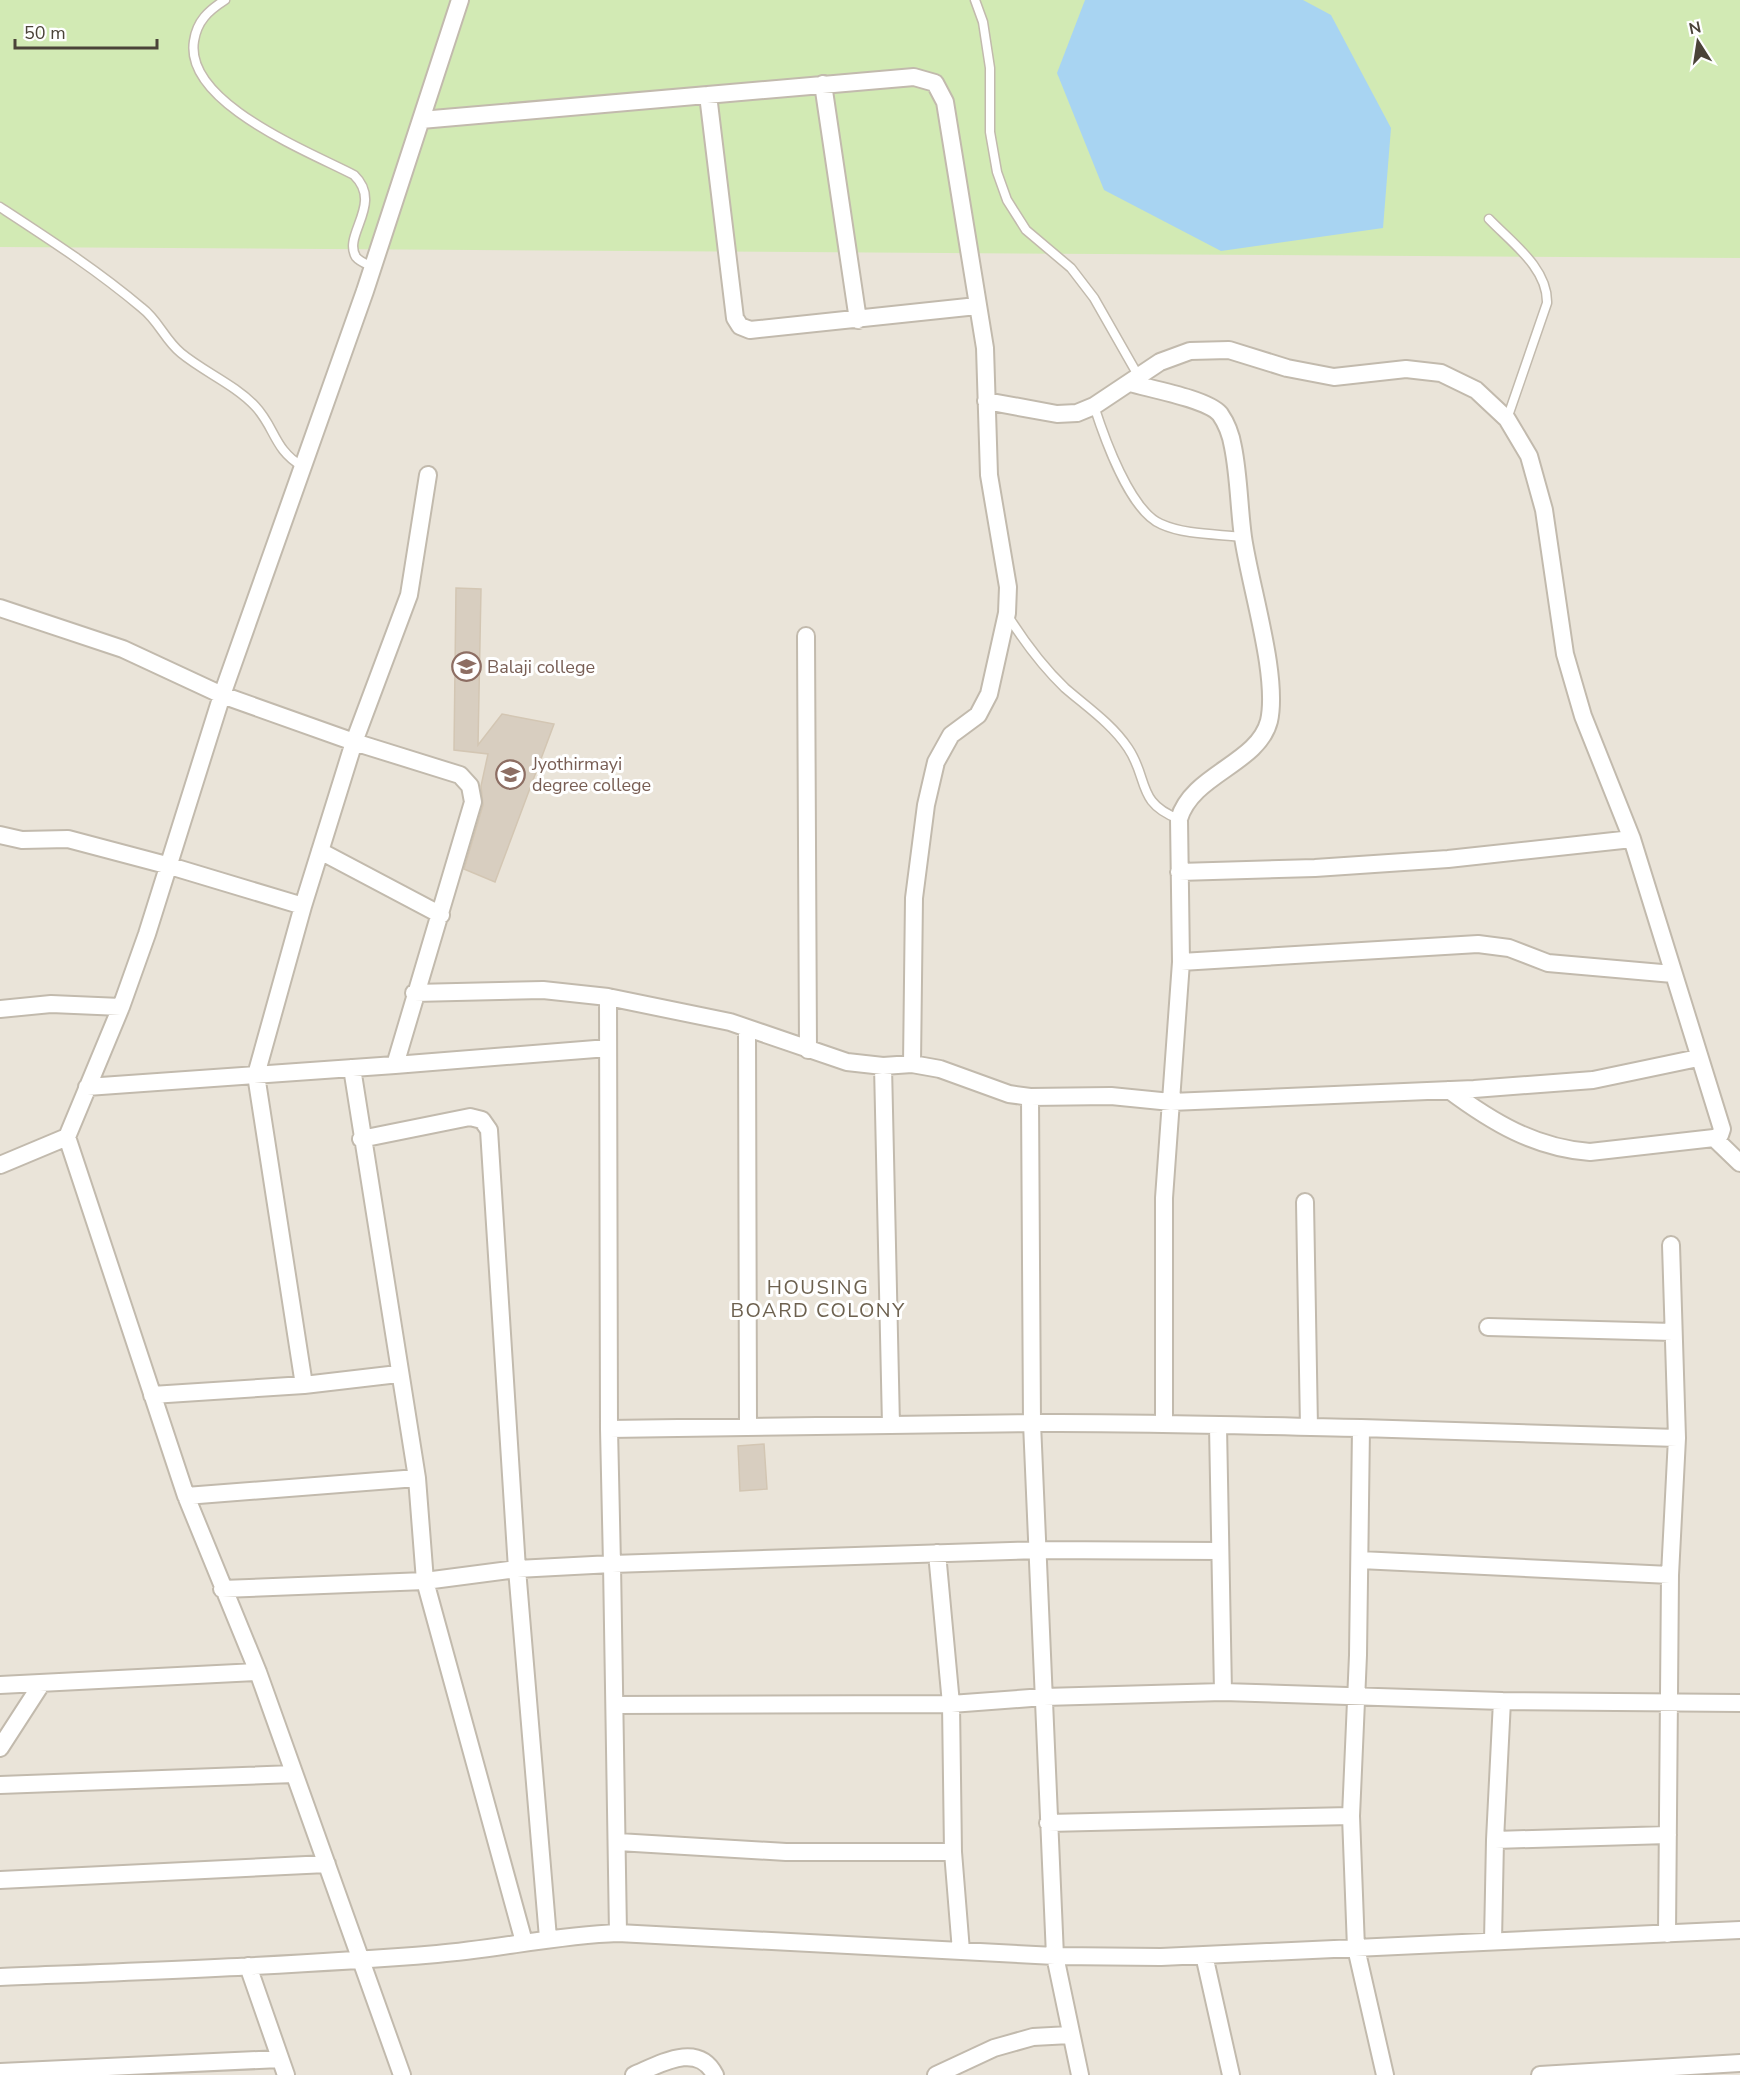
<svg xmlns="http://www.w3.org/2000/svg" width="1740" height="2075" font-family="'Nunito Sans',sans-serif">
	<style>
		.residential { fill: #eae4d9 }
		.green { fill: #d2eab4 }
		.water { fill: #a8d4f2 }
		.building { fill: #d8cec0; stroke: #d3c6b3; stroke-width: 1.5 }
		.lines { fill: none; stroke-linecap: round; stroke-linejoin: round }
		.lane-casing { stroke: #c2baad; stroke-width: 11 }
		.street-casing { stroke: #c2baad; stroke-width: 20 }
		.lane { stroke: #fff; stroke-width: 8 }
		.street { stroke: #fff; stroke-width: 16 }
		.labels { text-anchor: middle; stroke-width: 6; stroke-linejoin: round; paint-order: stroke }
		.education-label { font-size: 18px; fill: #785e54; stroke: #fff; text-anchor: start }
		.neighbourhood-label { font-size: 20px; letter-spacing: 1.5px; fill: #6d614f; stroke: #fff }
	</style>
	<rect width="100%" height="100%" fill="#f6f2eb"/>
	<path class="residential" d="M0,0H1740V2075H0Z"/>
	<path class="green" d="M0,0H1740V258L0,247Z"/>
	<path class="water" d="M1085,0H1303L1331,15L1391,128L1383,228L1221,251L1104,190L1057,73Z"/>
	<path class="building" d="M456,588L481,589L478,745L502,714L554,724L495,882L464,869L483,805L481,786L488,754L454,750Z
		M764,1444L767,1489L740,1491L738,1446Z"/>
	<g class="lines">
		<defs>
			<path id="lane" d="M225,0C208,11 197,21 194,41C184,103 310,152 354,175C384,204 342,235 356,257C360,262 367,264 373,267
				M975,0L983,22L990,68V132L997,172L1007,200L1026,230L1071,268L1094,298L1139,377
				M0,207C49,239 97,270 142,308C158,320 165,340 181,353C204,372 234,384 255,406C275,427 274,450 302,466
				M1489,219C1511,242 1548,268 1547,303L1507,419
				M1094,406C1104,437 1130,511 1161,524C1185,535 1218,534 1243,537
				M1008,616C1025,643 1042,666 1065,688C1087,707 1112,724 1128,748C1149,779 1136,803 1179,819"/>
			<path id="street" d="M823,84L858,320
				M708,95L735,318L740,326L750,330L977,306
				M421,120L914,77L935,83L945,102L985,348L989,475L1008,587L1007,613L989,694L978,715L951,735L936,762L926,805L914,898L912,1064
				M1130,383C1151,389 1207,399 1220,414C1227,424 1231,435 1233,447C1239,477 1239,508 1243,537C1250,586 1279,676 1269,721C1258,764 1192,774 1179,819L1181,962L1164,1198V1422
				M986,401L1057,414L1077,413L1094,406L1160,362L1190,351L1229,350L1287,368L1334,377L1406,369L1441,373L1476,390L1507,419L1529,456L1544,510L1565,654L1583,716L1632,839L1722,1129L1720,1135L1714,1138L1590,1152C1535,1148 1492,1122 1449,1090
				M0,608L123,649L222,695L354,742L460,775L470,786L473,802L395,1065L87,1087
				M806,636L808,1050
				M0,835L22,840L68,839L170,866L303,906
				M320,851L441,915
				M1179,872L1315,868L1448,859L1632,839
				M1181,962L1478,944L1509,948L1548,963L1673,974
				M414,993L543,990L608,997L730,1022L847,1062L883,1066L912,1064L940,1069L1009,1094L1030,1097L1111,1096L1171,1102L1474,1089L1593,1080L1698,1058
				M0,1009L51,1004L121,1007
				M747,1030L748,1427
				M395,1065L608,1048
				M883,1066L891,1425
				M352,1068L417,1478L425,1581L524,1942
				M1030,1097L1032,1423C1142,1422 1251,1426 1361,1428
				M67,1137L186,1496L258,1672L402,2075
				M1714,1138L1740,1163
				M361,1139L470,1117L482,1120L489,1130L517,1569L548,1938
				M0,1165L67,1137L121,1007L147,934L222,695L365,291L460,0
				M1305,1202L1309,1427
				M1671,1245L1677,1438
				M1488,1327L1673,1332
				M304,1385L256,1075L303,906L354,742L409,595L428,475
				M152,1395L304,1385L398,1374
				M1218,1426L1223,1692
				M609,1429L1032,1423L1055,1956L1080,2075
				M186,1496L417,1478
				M937,1553L951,1704L953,1852L961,1951
				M1360,1560L1670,1575
				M222,1589L425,1581L517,1569L612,1564L609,1429L608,997
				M0,1685L258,1672
				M615,1705L951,1704L1044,1697L1223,1692L1502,1701L1740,1703
				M0,1748L42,1683
				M0,1785L294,1774
				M1048,1823L1351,1816
				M1495,1840L1668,1835
				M618,1842L786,1852H953
				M0,1880L327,1864
				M618,1933L612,1564L1039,1550L1219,1551
				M1493,1941L1495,1840L1502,1701
				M1204,1955L1231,2075
				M248,1966L286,2075
				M0,1977C146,1971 292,1966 437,1954C498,1949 557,1935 618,1933L1055,1956L1161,1957L1740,1930
				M0,2072L280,2059
				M634,2075C660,2064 698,2041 715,2075
				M936,2075L994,2048L1033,2037L1070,2035
				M1385,2075L1356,1948L1351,1816L1358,1655L1361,1428L1677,1438L1670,1575L1667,1934
				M1540,2075L1740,2063"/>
		</defs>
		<use href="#lane" class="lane-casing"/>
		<use href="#street" class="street-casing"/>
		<use href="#lane" class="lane"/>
		<use href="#street" class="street"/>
	</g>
	<defs>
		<symbol id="university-ring" viewBox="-11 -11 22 22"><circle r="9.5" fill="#fff" stroke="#8d6e63" stroke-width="1.5"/><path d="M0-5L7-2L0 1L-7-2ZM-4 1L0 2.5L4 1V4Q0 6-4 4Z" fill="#8d6e63"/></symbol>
	</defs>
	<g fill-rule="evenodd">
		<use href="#university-ring" x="450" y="650" width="33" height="33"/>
		<use href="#university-ring" x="494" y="758" width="33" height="33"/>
	</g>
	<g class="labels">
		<g class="education-label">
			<text x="487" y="673">Balaji college</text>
			<text x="532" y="770">Jyothirmayi<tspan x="532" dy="21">degree college</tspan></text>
		</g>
		<g class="neighbourhood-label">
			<text x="818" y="1294">HOUSING<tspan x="818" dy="23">BOARD COLONY</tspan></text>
		</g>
	</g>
	<g transform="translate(1698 42) rotate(348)" stroke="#ffffff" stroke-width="4.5" paint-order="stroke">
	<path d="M0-4.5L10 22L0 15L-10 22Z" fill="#4a4338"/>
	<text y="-9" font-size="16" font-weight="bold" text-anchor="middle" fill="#4a4338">N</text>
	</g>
	<path d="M15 39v9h142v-9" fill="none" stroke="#4a4338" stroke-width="3"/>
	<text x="24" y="39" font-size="18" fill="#4a4338" stroke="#ffffff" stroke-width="4.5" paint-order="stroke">50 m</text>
</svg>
